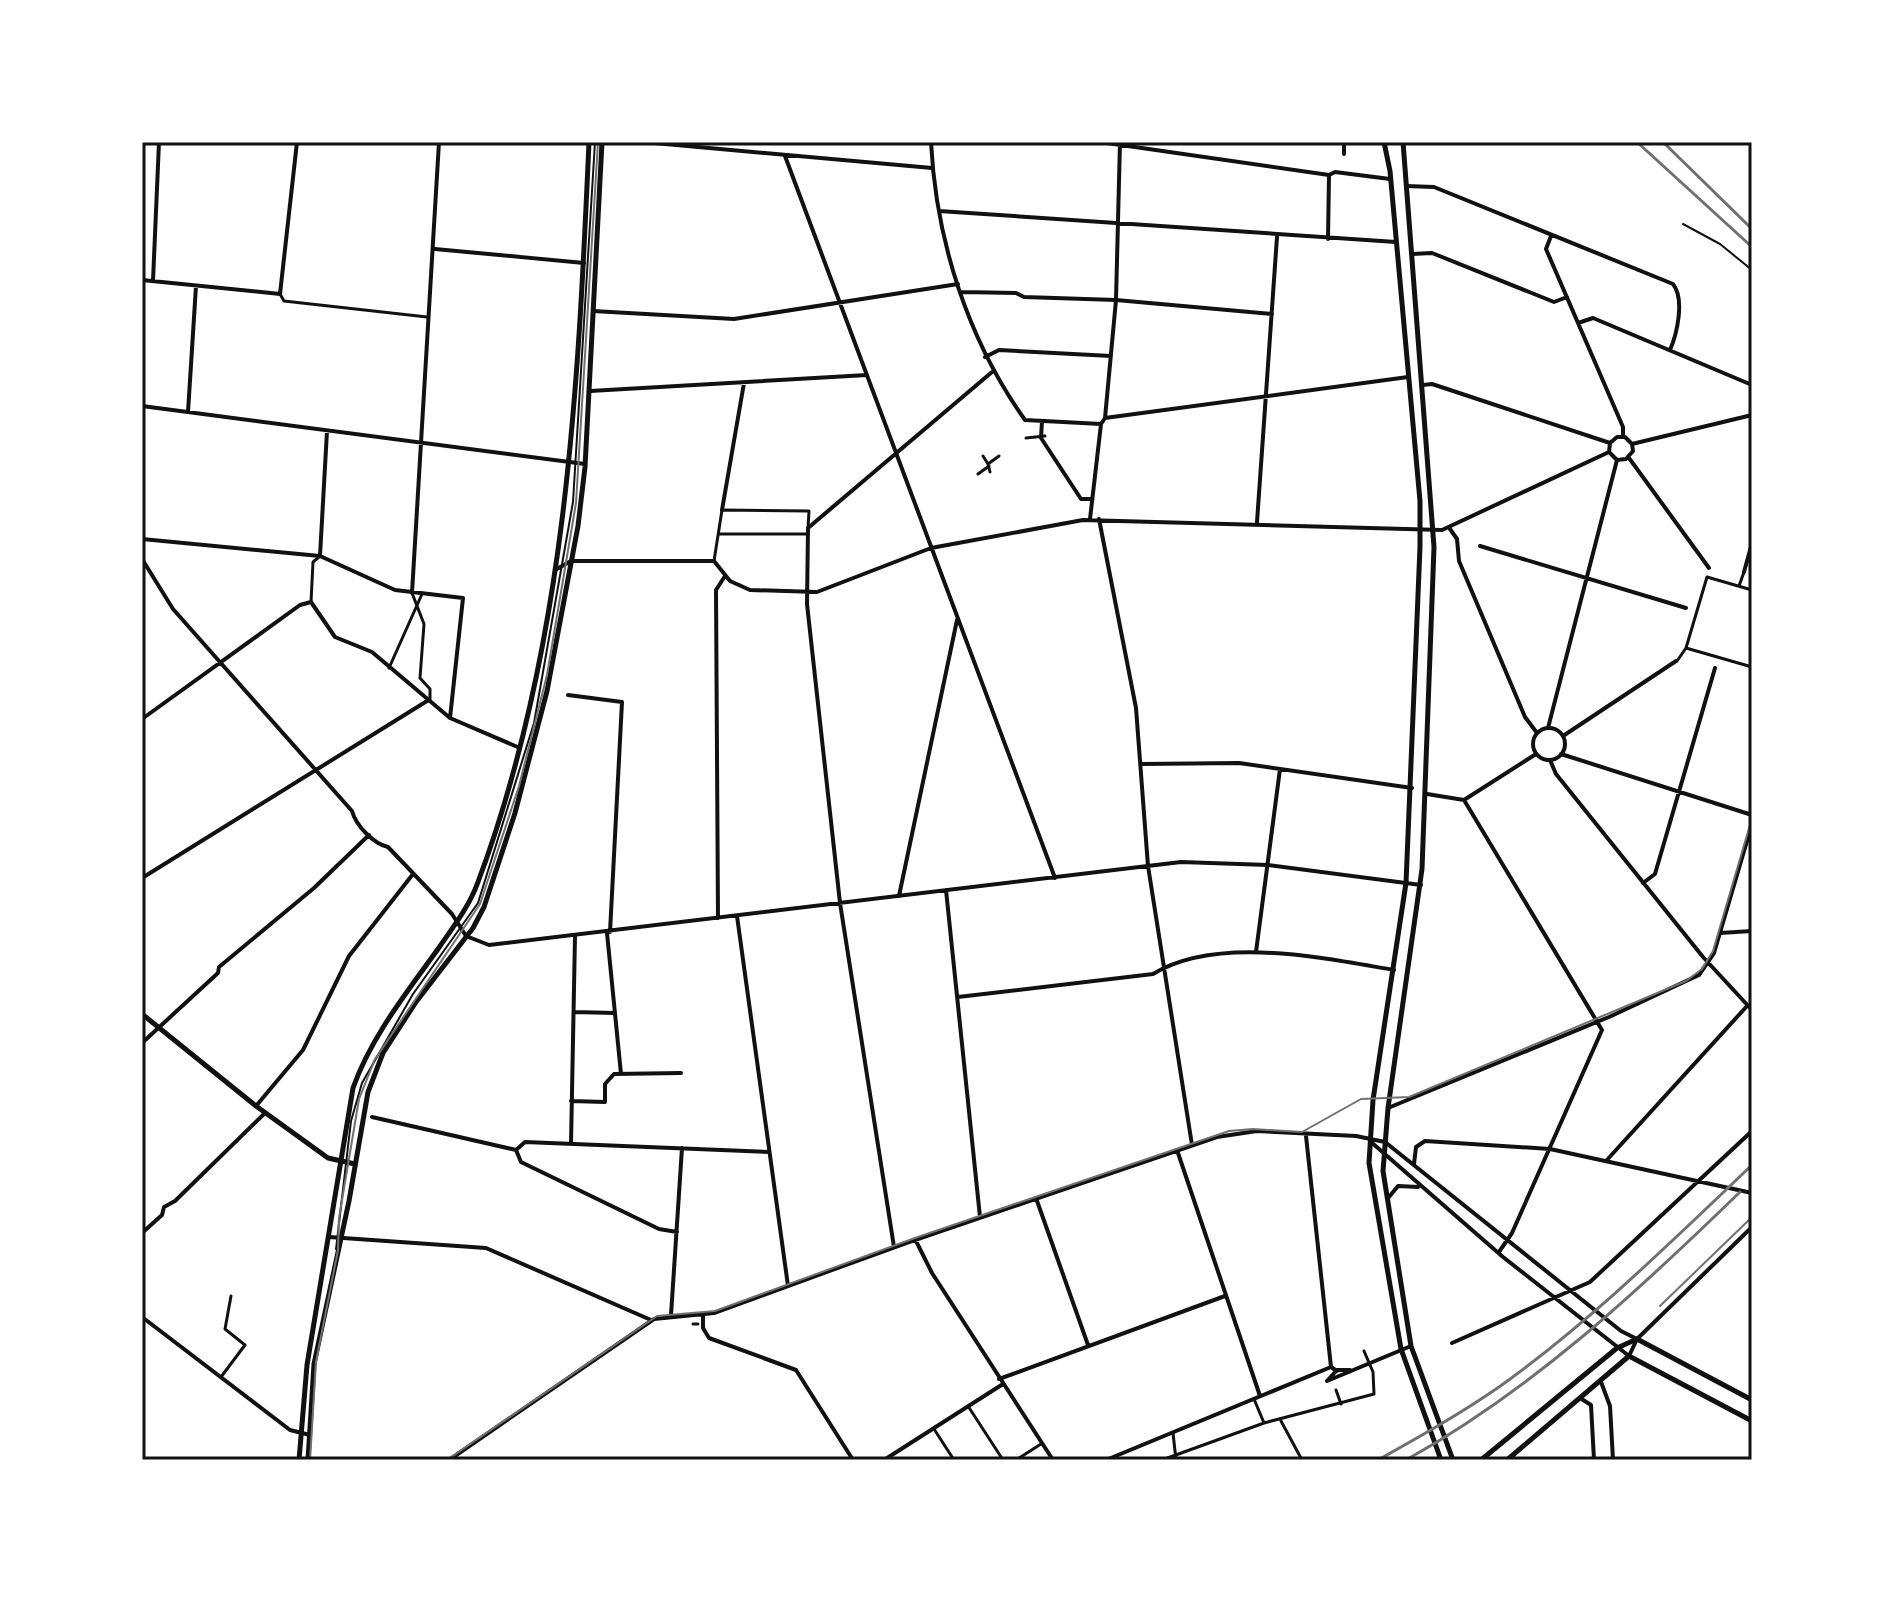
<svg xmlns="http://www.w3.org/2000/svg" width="1894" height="1602" font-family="Literata,serif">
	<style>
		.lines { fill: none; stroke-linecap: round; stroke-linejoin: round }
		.service { stroke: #111; stroke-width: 2 }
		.pedestrian { stroke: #111; stroke-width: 3 }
		.minor { stroke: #111; stroke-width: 4 }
		.tertiary { stroke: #111; stroke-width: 5 }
		.secondary { stroke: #111; stroke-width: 5 }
		.tram { stroke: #707070; stroke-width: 2 }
		.rail { stroke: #707070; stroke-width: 3 }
		.neatline { fill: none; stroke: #111; stroke-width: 3 }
	</style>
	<rect width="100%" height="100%" fill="#fff"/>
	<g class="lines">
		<path class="service" d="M1683,224L1720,244L1752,270
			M336,1249L351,1121L362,1083L413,994L478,903L534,723L573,502L595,142"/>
		<path class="pedestrian" d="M280,294L284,301L427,317
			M1026,438L1045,436
			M983,456L988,464
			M990,472L988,464L999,456
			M978,474L989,466
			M720,534H808
			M714,561L722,510L809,511L808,528
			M1739,586L1744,572
			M1752,590L1707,577L1686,648L1752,667
			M412,593L424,624L420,678L430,689V700
			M311,602L313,562L319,557
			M1677,661L1686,648
			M389,668L422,594
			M693,1324H698
			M221,1377L245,1345L225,1329L231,1296
			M1336,1390L1341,1404
			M1254,1399L1264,1423
			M968,1406L1003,1460
			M1281,1421L1302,1460
			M934,1429L954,1460
			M1173,1433L1176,1460
			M1016,1460L1041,1444
			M1162,1460L1264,1423L1374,1394L1373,1372L1364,1351"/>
		<path class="minor" d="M643,142L932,168
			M931,142C936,241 968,340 1025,420L1101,424
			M1100,142L1329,175L1335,172L1390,179
			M1344,154V142
			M785,156L1055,878
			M1406,186L1434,187L1673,284C1685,299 1677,334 1670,350
			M939,211L1396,242
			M1551,236L1546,249L1623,427V436
			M1328,239L1329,175
			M435,249L584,263
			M1412,254L1432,253L1554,302L1567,297
			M142,280L280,294L297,142
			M153,281L159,142
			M961,292L1016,293L1024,297L1116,300L1272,314
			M593,311L734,319L958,284
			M1578,323L1593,318L1752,385
			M985,357L999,350L1111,356
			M1423,385L1432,384L1610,443
			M590,391L867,375
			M142,406L585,464
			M188,412L196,286
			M1105,418L1408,377
			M1042,421L1041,438L1081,499H1091
			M1632,444L1752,415
			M1609,452L1610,443L1617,437H1625L1632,444
			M1610,453L1617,460L1626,459L1633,451L1632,444
			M1629,458L1709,568
			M722,510L744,383
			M1090,519L1101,424L1105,418L1116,300L1120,142
			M1099,519L1136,708L1148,866L1192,1145
			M1257,522L1277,237
			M1450,529L1457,539L1459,561L1525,717L1537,733
			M142,539L320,556L395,590L463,598L450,718L372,652L335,637L311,602L300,605L142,719
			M1480,546L1686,608
			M320,556L327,431
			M142,559L173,609L352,811C356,826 374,844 388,847L452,914L466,936L489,945L1181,862L1268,865L1421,885
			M555,570L571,561H714L730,581L750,590L817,592L931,548L1083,520L1442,530L1609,452
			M1744,572L1752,543
			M412,593L439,142
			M568,695L622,702L610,932
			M450,718L520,748
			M1533 744a16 16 0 1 1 32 0a16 16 0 1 1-32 0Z
			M1548,728L1617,460
			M1563,736L1676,661
			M1561,754L1752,815
			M1550,760L1556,774L1703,957L1752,1010
			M1141,764L1239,763L1412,788
			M1427,794L1464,800L1536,754
			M1464,800L1602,1030L1512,1233L1499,1252
			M142,878L427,701
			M1643,883L1655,874L1715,668
			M946,890L980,1217
			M899,896L957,620
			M737,916L788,1286
			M718,918L716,590L725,576
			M607,933L621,1074
			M1720,933L1752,931
			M1256,952L1280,769
			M958,997L1153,974C1217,935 1323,958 1394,970
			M574,1012L615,1013
			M142,1043L218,973L219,967L314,888L369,835
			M571,1101L605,1102V1084L614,1074L681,1073
			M256,1106L303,1050L349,956L413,874
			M1388,1108L1609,1017L1699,975L1714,953L1752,824
			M372,1117L516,1150
			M1306,1136L1331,1367
			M1371,1142L1503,1257L1629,1356L1637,1339L1752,1227
			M571,1144L575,936
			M516,1150L525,1142L769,1152
			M516,1150L521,1162L659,1229L677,1232
			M1177,1150L1260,1396
			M1606,1161L1747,1006
			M1414,1164L1416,1147L1425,1141L1550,1149L1752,1193
			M1389,1197L1398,1186L1418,1187
			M1036,1198L1088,1345
			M142,1233L162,1215L164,1207L175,1201L265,1113
			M329,1237L486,1248L651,1320
			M915,1239L932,1273L1053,1460
			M894,1247L840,903L807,604L808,528L992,372
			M671,1315L682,1148
			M703,1315V1328L709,1338L796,1370L853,1460
			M142,1317L290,1430L310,1435
			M1452,1343L1590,1282L1752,1131
			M999,1379L1225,1296
			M1327,1381L1411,1346
			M1327,1381L1337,1370H1350
			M1601,1382L1610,1406L1613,1460
			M1580,1398L1591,1405L1594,1460
			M449,1460L654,1319L714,1313L909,1242L1217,1137L1257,1131L1356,1136L1385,1142L1621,1331L1637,1339
			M884,1460L1003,1384
			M1106,1460L1331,1367L1337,1371"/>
		<path class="tertiary" d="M142,1014L256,1106L328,1158L355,1164
			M1481,1460L1617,1348L1637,1339L1752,1400
			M1507,1460L1629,1356L1752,1421"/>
		<path class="secondary" d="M1384,142L1390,171L1420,501V547L1406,883L1373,1100L1369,1163L1401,1349L1441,1460
			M1403,142L1434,547L1422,869L1388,1108L1383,1171L1411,1346L1453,1460
			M299,1460L307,1365L353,1088C371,1037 407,992 438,949C453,927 469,907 478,882C566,647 578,390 589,142
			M308,1460L314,1364L349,1201L368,1092L383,1053L416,1002L473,928L484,907L515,813L547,691L578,526L585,467L602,142"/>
		<path class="tram" d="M1660,1306L1752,1217
			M310,1460L316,1362L338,1250L339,1218L359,1099L375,1059L480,904L519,786L547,675L576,503L598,142
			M447,1460L657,1316L715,1311L915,1238L1229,1131L1253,1129L1302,1132L1361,1099L1409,1097L1686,981L1702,969L1713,951L1752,818"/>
		<path class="rail" d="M1637,142L1752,247
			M1663,142L1752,229
			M1378,1460C1419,1437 1460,1414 1499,1387C1590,1322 1671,1242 1752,1165
			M1406,1460C1532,1390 1637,1292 1740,1192"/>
	</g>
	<rect width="1894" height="1602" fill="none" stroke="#ffffff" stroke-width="288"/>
	<rect x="144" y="144" width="1606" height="1314" class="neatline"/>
</svg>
